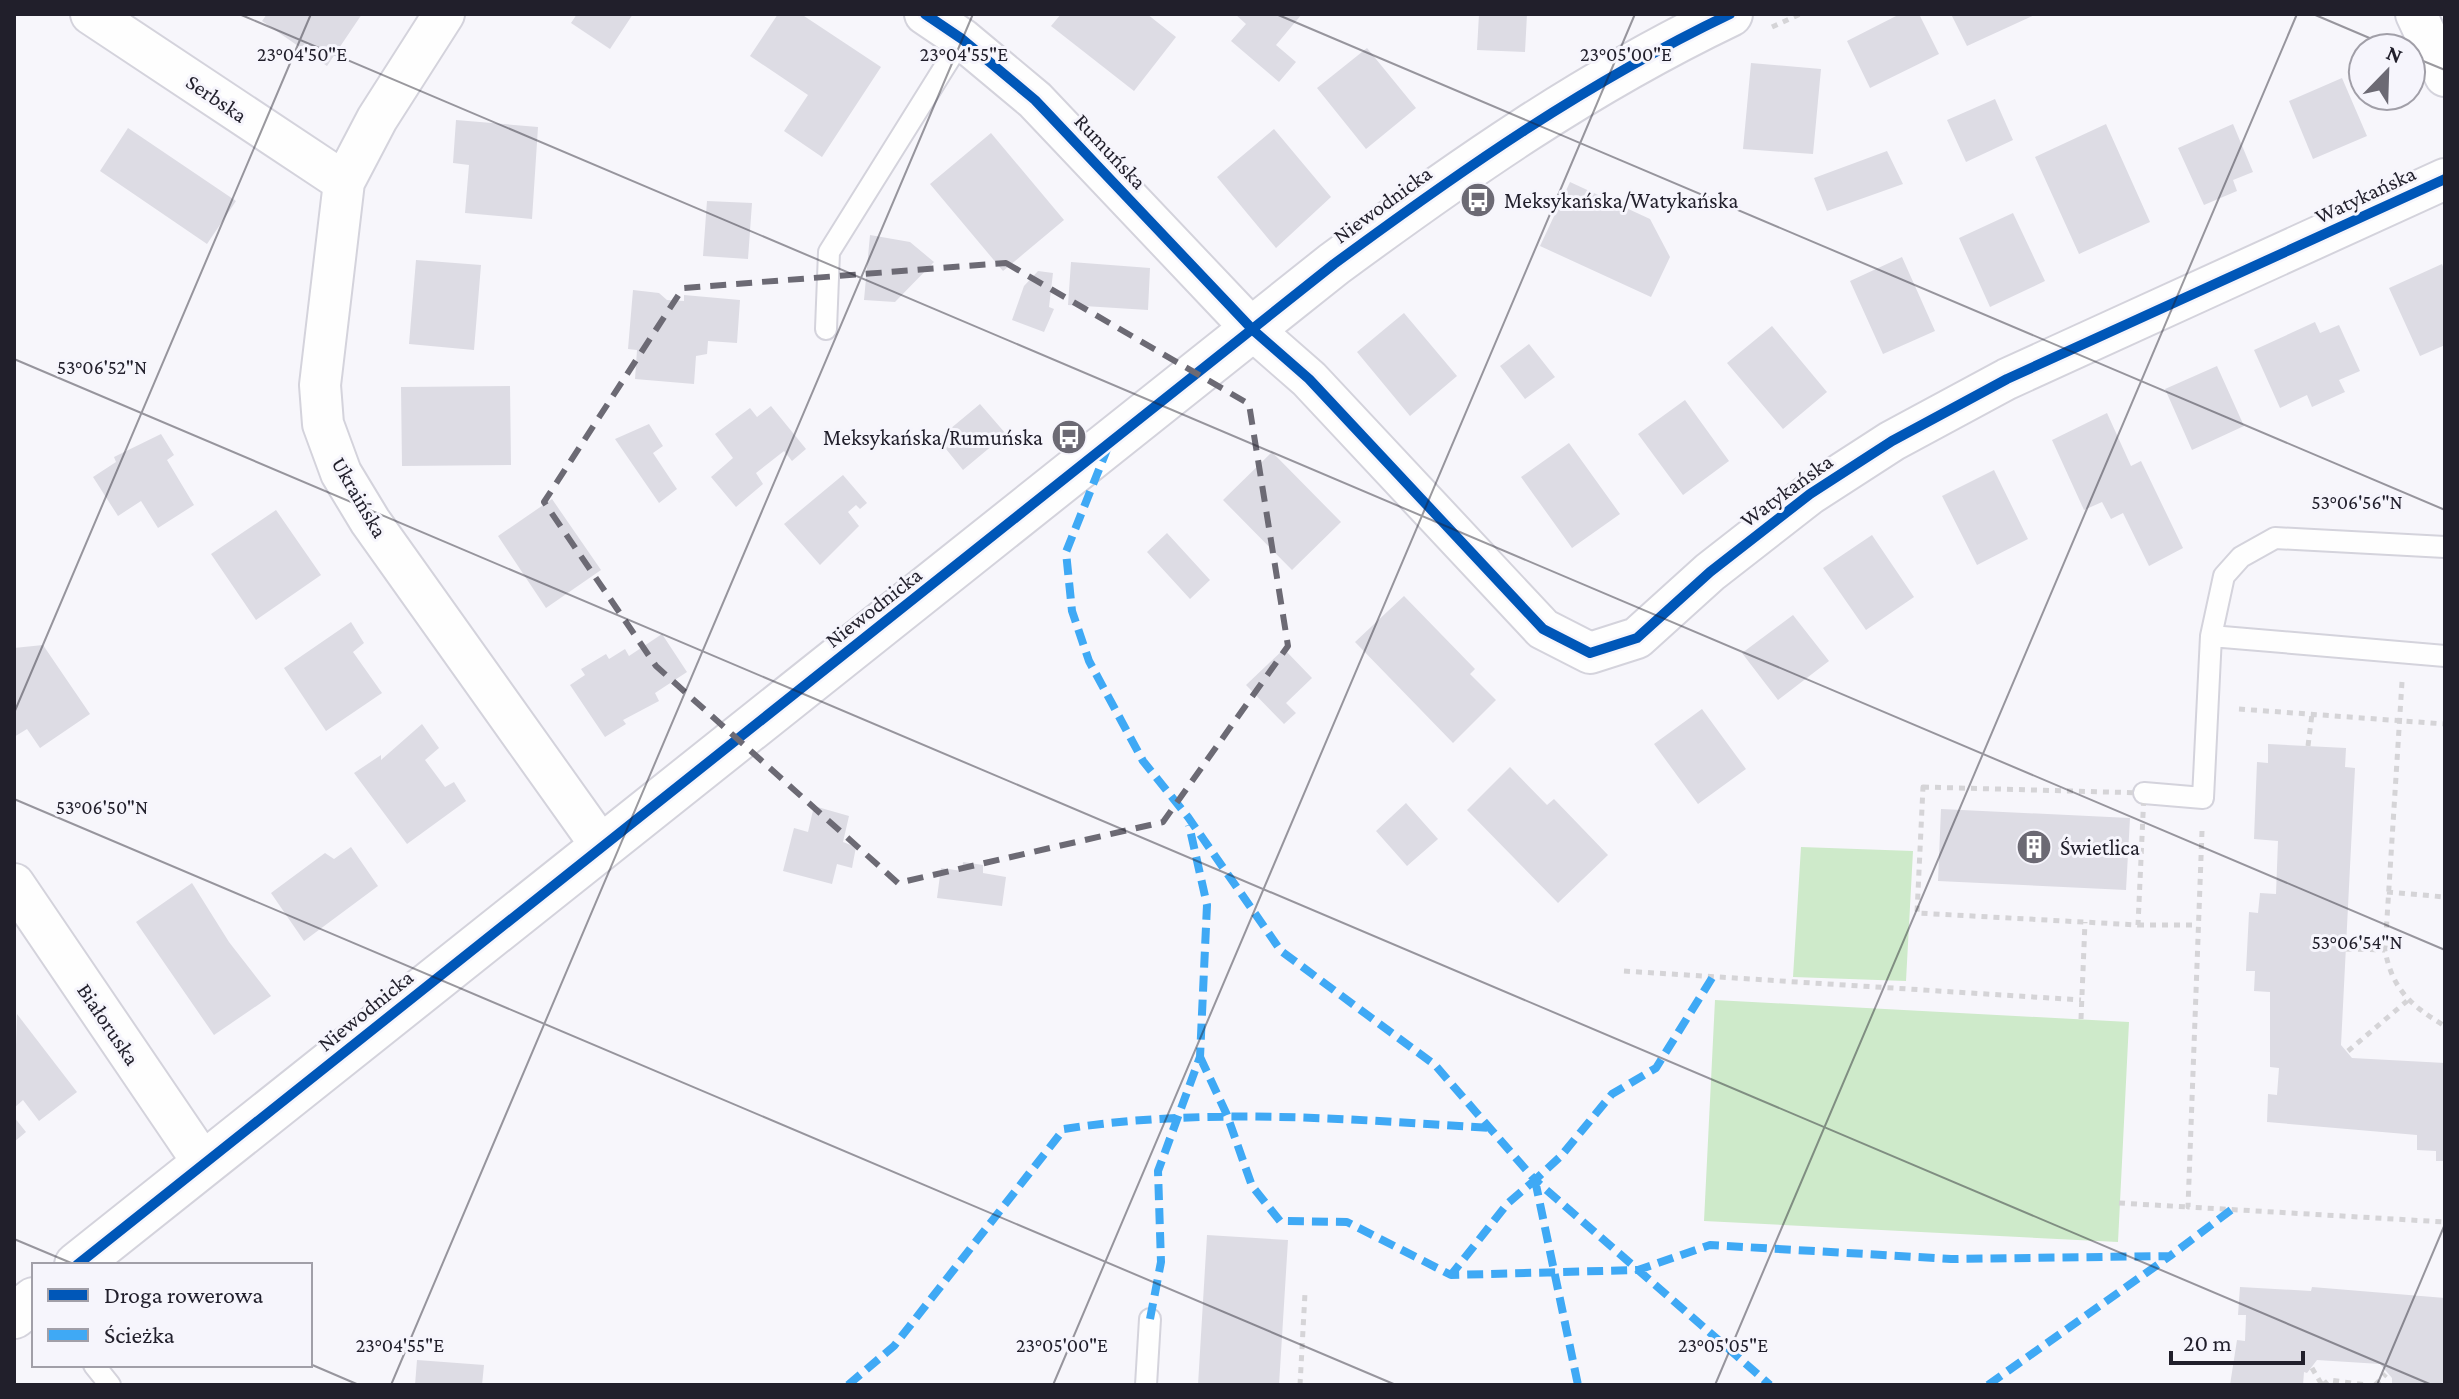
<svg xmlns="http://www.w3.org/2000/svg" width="2459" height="1399" font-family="'Crimson Pro',serif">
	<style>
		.green { fill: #ceeaca }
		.building { fill: #dddce4 }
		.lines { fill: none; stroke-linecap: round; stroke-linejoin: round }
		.lane-casing { stroke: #d4d3dc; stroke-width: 24 }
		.street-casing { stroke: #d4d3dc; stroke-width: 44 }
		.secondary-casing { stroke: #d4d3dc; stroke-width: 48 }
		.path { stroke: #d5d4d7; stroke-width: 5; stroke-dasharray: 6 6; stroke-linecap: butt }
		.lane { stroke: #fefefe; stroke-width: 20 }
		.street { stroke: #fefefe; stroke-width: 40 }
		.secondary { stroke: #fefefe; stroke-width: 44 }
		.quiet { stroke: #3fa9f5; stroke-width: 8; stroke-dasharray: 16 8; stroke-linecap: butt }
		.cycleway-casing { stroke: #f6f5fc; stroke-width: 15 }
		.cycleway { stroke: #0057b8; stroke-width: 10 }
		.marked { fill: none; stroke: #6c6a74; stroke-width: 6; stroke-dasharray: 16 10; stroke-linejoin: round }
		.ticks { fill: none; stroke: #211f2b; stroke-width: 2; stroke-opacity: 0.45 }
		.labels { text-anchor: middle; stroke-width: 6; stroke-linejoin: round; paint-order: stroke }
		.street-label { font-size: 22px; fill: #211f2b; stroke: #f6f5fc }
		.poi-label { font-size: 22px; fill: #211f2b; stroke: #f6f5fc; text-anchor: start }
		.ticks-label { font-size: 20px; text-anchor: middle; fill: #211f2b; stroke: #f6f5fc; stroke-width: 6; stroke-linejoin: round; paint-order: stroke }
	</style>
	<rect width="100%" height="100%" fill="#f7f6fb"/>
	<path class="green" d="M1801,847L1913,851L1906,981L1793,977Z
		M1715,1000L2129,1022L2118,1242L1704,1221Z"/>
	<path class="building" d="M267,14H362L327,66L262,21Z
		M577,14H633L610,49L571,23Z
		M778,14H801L881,67L822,157L784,131L808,95L750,56Z
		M1061,14H1147L1176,37L1134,91L1051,26Z
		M1235,14H1302L1276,45L1296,62L1279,82L1231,41L1246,24Z
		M1479,14H1527L1525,52L1477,50Z
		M1900,14H1919L1939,54L1870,88L1847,41Z
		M1951,14H2037L1967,46Z
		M1367,48L1416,108L1366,149L1317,88Z
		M1751,63L1821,69L1813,154L1743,149Z
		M2342,78L2367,136L2313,159L2289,101Z
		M1995,99L2013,140L1966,162L1947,120Z
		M456,120L538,127L532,219L465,213L469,165L453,163Z
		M2106,124L2150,222L2079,254L2035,157Z
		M2233,124L2253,172L2233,180L2237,191L2204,205L2178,148Z
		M128,128L236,201L207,244L100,171Z
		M1274,129L1331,197L1276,248L1217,177Z
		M991,133L1064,220L1003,271L930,184Z
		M1887,151L1903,184L1827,211L1814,178Z
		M1570,182L1650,219L1670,257L1651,297L1540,246Z
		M707,201L752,203L748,259L703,256Z
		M2013,213L2045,281L1990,307L1959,238Z
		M870,235L910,242L934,262L895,302L864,300Z
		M1902,257L1935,331L1883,354L1850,281Z
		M416,260L481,265L474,350L409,344Z
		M1071,262L1150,268L1148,310L1068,305Z
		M2442,264L2445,272V345L2420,356L2389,288Z
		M1038,271L1053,273L1049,307L1054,309L1044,332L1012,320L1024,286Z
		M633,290L659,293L667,300L684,301V295L740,300L737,343L708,341L707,354L696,356L694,384L635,379L637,350L628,349Z
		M1404,313L1457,376L1410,416L1357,352Z
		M2315,322L2320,333L2339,325L2360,371L2339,380L2345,392L2312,407L2307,395L2280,408L2254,350Z
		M1772,326L1827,392L1783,429L1727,363Z
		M1529,344L1555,377L1525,399L1500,366Z
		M2217,366L2244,426L2192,450L2165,389Z
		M510,386L511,465L402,466L401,387Z
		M1685,400L1729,461L1683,495L1638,434Z
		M980,404L1006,434L963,470L938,439Z
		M771,406L806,449L792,461L784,451L756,473L763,484L736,507L711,477L733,458L715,434L750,408L757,417Z
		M2107,413L2131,466L2141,461L2183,548L2149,566L2123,513L2111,519L2102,502L2084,510L2052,440Z
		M649,424L663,446L653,453L677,489L659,503L615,439Z
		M161,434L174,455L167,460L194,505L158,528L141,501L118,516L93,477L116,462L114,457Z
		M1569,443L1620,514L1572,548L1521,477Z
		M1272,452L1341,522L1292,570L1223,500Z
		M1994,470L2028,539L1977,565L1942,496Z
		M843,475L867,503L860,509L856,505L848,512L859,526L820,565L784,524Z
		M552,499L601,570L546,608L498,536Z
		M276,510L321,575L256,620L211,554Z
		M1167,533L1210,580L1190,599L1147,552Z
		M1872,535L1914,597L1866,630L1823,568Z
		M1404,596L1475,669L1470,674L1496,700L1453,743L1355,642Z
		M1793,615L1829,661L1778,700L1742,653Z
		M351,622L364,643L353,652L382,693L326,731L284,668Z
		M662,634L687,672L655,693L659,701L623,720L626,724L605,737L570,685L585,675L581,669L606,654L609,659L625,649L629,656Z
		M43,645L90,714L40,748L27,729L14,737V648Z
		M1284,649L1312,678L1286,703L1296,713L1284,724L1246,685Z
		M1702,709L1746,769L1698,804L1654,744Z
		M422,724L439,748L425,760L445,787L454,782L466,801L407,844L354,773L381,755V760Z
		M2268,744L2346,748L2345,767L2355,768L2341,1045L2352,1058L2445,1063V1161H2436V1151L2417,1150V1135L2267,1122L2268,1094L2277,1095L2279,1068L2270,1067V992L2254,991L2255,971H2246L2249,912L2258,913L2260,893L2276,894L2278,841L2254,839L2257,762L2268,763Z
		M1510,767L1547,805L1554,799L1608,855L1558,903L1467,810Z
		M1406,803L1438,839L1407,866L1376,831Z
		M814,806L849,816L843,842L856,847L852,868L837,864L832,884L783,871L794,828L808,832Z
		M1941,809L2130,818L2126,890L1938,881Z
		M351,847L378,886L304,941L271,893L325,853L334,859Z
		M963,862L983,865V873L1006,877L1002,906L937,898L941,868L962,871Z
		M192,883L229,942L271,996L214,1035L136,922Z
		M17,1014L77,1092L39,1121L23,1100L14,1108Z
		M14,1117L26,1132L14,1142Z
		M1207,1235L1288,1240L1279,1385H1198Z
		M2240,1287L2311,1291L2312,1287L2445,1298V1385H2392V1378L2380,1364L2317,1360L2307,1373L2304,1372L2303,1385H2230L2237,1340L2245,1341L2246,1315H2238Z
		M417,1360L484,1365L482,1385H415Z"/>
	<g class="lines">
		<defs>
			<path id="lane" d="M826,329L829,252L962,39
				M2445,547L2275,538L2241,557L2224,576L2211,636L2445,656
				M2144,793L2203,798L2211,636
				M94,1365L110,1385
				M1146,1385L1150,1319"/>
			<path id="street" d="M91,14L344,182
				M444,14L377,119L344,182L320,385L323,424L341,473L370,521L602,847
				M925,14L962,39L1035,100L1253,330L1309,379L1543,629L1590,653L1637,638L1710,572L1810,494L1892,441L2007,379L2445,179
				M2416,14L2445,76
				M14,884L204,1164"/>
			<path id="secondary" d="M77,1265L1334,264C1463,169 1584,84 1730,14
				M14,1316L34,1300"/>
		</defs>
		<use href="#lane" class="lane-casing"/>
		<use href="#street" class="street-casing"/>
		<use href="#secondary" class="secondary-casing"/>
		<path class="path" d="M1772,27L1800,14
			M2402,682L2385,950C2392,989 2411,1006 2445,1026
			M2239,709L2445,724
			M2308,746L2312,714
			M1923,787L2144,793L2138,925L1917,913Z
			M2202,831L2188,1207L2445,1222
			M2387,892L2445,897
			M2138,925H2198
			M2346,949L2385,950
			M1624,971L2081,1000
			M2081,1019L2085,922
			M2348,1051L2407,1001
			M2119,1203L2188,1207
			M2312,1368L2322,1385
			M1300,1385L1305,1293
			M2323,1385L2329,1380L2367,1385
			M2375,1385L2386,1374"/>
		<use href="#lane" class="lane"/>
		<use href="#street" class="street"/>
		<use href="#secondary" class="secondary"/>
		<path class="quiet" d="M1108,447L1066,552L1072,611L1089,661L1143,761L1188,817L1281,951L1435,1065L1535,1180L1508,1203L1451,1275
			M1712,978L1656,1068L1612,1094L1561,1156L1535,1180L1770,1385
			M1200,1057L1227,1115L1252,1186L1280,1221L1347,1222L1451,1275L1638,1270L1710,1245L1951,1259L2170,1256L2231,1210
			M1535,1180L1578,1385
			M1150,1319L1161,1262L1158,1171L1200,1057L1207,905L1189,825
			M848,1385L894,1346L1064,1129C1205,1107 1348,1119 1490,1128
			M1988,1385L2170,1256"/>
		<defs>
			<path id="cycleway" d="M925,14L962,39L1035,100L1253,330L1309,379L1543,629L1590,653L1637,638L1710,572L1810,494L1892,441L2007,379L2445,179
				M77,1265L1334,264C1463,169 1584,84 1730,14"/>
		</defs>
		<use href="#cycleway" class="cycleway-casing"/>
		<use href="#cycleway" class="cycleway"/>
	</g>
	<path class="marked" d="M1006,263L1249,404L1288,646L1163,822L898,883L656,666L544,502L683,288Z"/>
	<path class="ticks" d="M239,14L2445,950M1276,14L2445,510M2313,14L2393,48M2411,56L2445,70M14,359L2432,1385M14,713L311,14M14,799L1396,1385M14,1239L76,1265M310,1364L359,1385M391,1385L973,14M1053,1385L1635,14M1715,1385L2297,14M2377,1385L2445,1224"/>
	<defs>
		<symbol id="bus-disc" viewBox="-11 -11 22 22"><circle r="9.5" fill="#6c6a74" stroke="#f6f5fc"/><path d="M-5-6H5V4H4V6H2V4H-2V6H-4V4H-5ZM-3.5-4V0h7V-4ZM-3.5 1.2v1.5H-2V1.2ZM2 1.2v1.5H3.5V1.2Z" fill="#fff"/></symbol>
		<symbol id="building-disc" viewBox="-11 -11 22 22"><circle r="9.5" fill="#6c6a74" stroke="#f6f5fc"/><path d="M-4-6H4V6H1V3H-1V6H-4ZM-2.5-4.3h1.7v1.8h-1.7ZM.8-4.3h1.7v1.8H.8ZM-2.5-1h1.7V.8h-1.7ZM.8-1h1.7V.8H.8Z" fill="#fff"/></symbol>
	</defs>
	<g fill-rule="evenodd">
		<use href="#bus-disc" x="1458" y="180" width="40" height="40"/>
		<use href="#bus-disc" x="1049" y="417" width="40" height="40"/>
		<use href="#building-disc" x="2014" y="827" width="40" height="40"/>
	</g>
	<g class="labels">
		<g class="street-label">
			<text transform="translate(217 98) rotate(34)" y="8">Serbska</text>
			<text transform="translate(1111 151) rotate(47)" y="8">Rumuńska</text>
			<text transform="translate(2365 194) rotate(-25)" y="8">Watykańska</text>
			<text transform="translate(1382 204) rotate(-36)" y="8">Niewodnicka</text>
			<text transform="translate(1786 490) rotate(-36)" y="8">Watykańska</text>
			<text transform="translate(360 497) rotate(60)" y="8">Ukraińska</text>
			<text transform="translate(873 607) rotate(-38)" y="8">Niewodnicka</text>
			<text transform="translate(365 1010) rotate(-39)" y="8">Niewodnicka</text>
			<text transform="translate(109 1024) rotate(56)" y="8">Białoruska</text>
		</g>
		<g class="poi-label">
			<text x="1504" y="208">Meksykańska/Watykańska</text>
			<text x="1043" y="445" text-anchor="end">Meksykańska/Rumuńska</text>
			<text x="2060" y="855">Świetlica</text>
		</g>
	</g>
	<g class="ticks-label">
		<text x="302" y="61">23°04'50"E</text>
		<text x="964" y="61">23°04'55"E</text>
		<text x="1626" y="61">23°05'00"E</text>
		<text x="102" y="374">53°06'52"N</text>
		<text x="2357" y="509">53°06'56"N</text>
		<text x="102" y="814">53°06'50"N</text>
		<text x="2357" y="949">53°06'54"N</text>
		<text x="400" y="1352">23°04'55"E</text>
		<text x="1062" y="1352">23°05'00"E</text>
		<text x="1723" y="1352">23°05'05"E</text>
	</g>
	<rect width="2459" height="1399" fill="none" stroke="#211f2b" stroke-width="32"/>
	<rect x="32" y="1263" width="280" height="104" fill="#f6f5fc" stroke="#a19fa8" stroke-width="2"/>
	<rect x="48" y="1289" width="40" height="12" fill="#0057b8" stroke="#a19fa8" stroke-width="2"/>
	<text x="104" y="1303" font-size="24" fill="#211f2b">Droga rowerowa</text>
	<rect x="48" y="1329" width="40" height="12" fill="#3fa9f5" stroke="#a19fa8" stroke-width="2"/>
	<text x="104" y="1343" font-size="24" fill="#211f2b">Ścieżka</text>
	<g transform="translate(2387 72) rotate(23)"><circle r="38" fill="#f6f5fc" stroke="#a19fa8" stroke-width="2"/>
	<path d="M0-6L14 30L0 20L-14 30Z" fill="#6c6a74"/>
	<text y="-12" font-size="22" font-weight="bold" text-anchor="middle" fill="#211f2b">N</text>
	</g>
	<path d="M2171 1351v12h132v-12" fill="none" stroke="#211f2b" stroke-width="4"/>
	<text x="2183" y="1351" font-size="24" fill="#211f2b" stroke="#f6f5fc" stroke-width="6" paint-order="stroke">20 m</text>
</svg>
